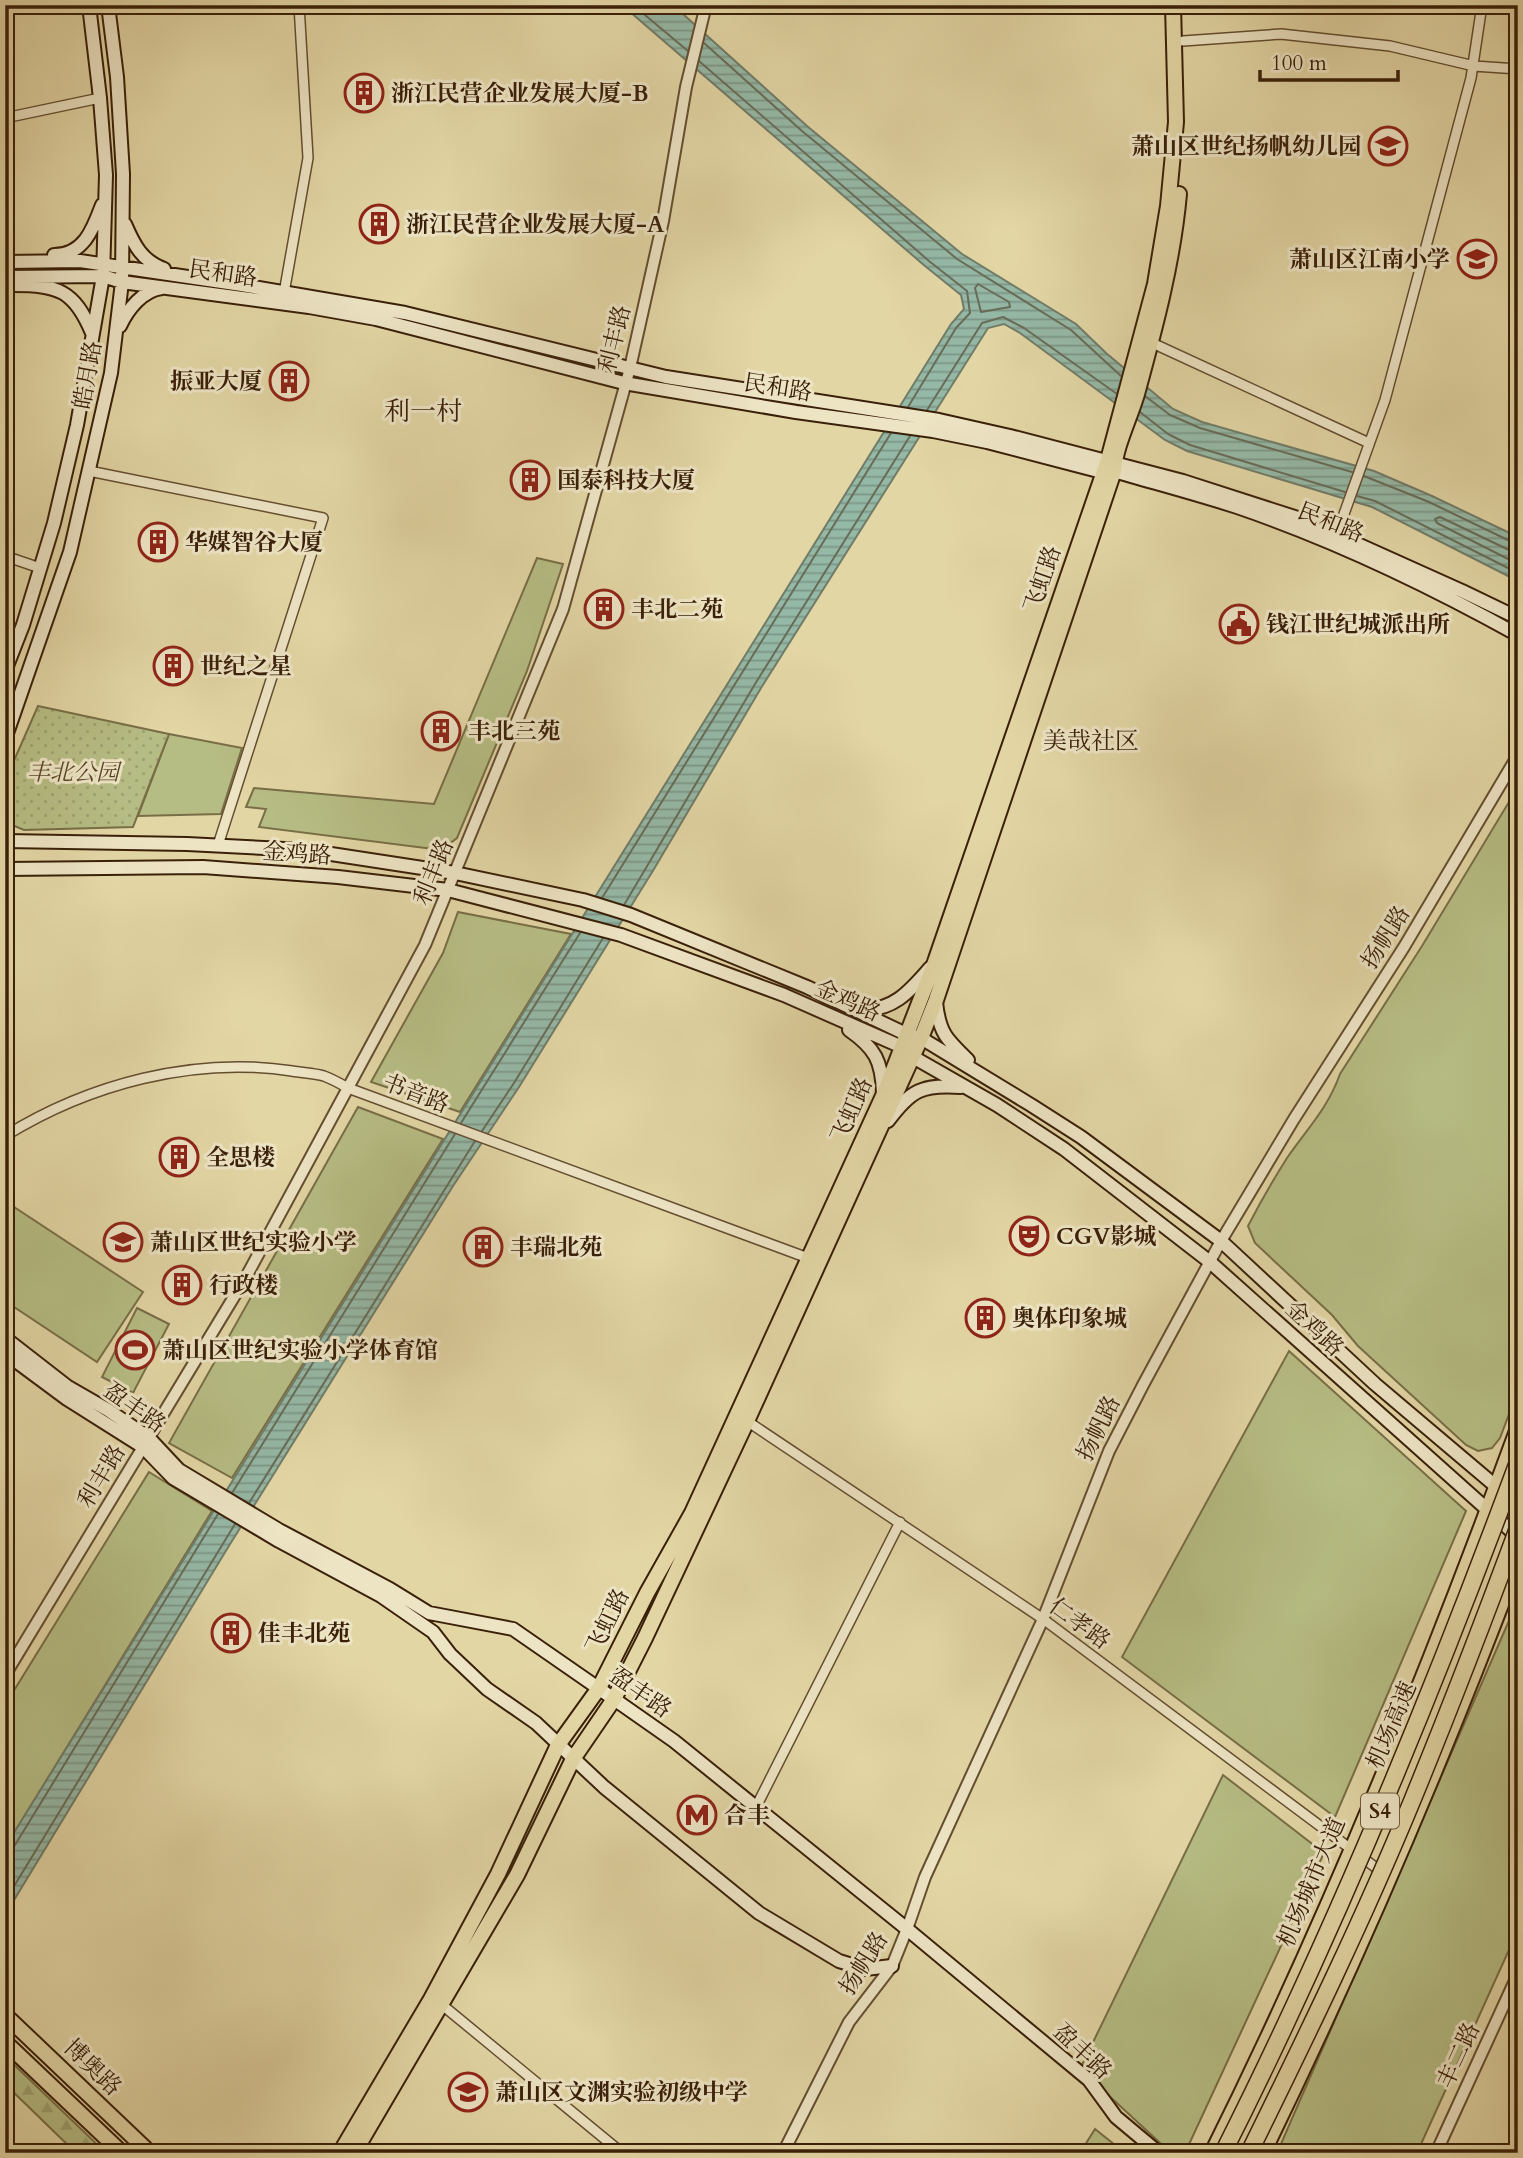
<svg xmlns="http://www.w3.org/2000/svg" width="1523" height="2158" font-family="Cardo,'Noto Serif SC',serif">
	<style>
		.green { fill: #b6bd84; stroke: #786e46; stroke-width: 2 }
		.forest { fill: url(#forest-firs); stroke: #786e46; stroke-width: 2 }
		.park { fill: url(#park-dots); stroke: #786e46; stroke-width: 2 }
		.water { fill: url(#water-rules); stroke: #717c68; stroke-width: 2 }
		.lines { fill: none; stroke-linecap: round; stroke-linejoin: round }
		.shore { stroke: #686c58; stroke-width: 2 }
		.minor-casing { stroke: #644e30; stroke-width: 12 }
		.tertiary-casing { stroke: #644e30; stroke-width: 14 }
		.secondary-casing { stroke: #3a2009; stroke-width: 16 }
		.primary-casing { stroke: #3a2009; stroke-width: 18 }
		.minor { stroke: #ede4c4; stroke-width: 9 }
		.tertiary { stroke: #ede4c4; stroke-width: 10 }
		.secondary { stroke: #ede4c4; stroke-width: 12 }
		.primary { stroke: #e3d6a5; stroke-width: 14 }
		.motorway-bridge-casing { stroke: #3a2009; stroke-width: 19; stroke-linecap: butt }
		.motorway-bridge { stroke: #e3d6a5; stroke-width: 16 }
		.labels { text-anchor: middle; stroke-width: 6; stroke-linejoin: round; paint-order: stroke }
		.shield { fill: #ede4c4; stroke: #705b41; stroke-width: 2 }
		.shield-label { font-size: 21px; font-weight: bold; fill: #3a2009 }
		.poi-label { font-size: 23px; font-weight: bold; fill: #3a2009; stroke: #ede4c4; text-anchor: start }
		.street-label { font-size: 23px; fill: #3a2009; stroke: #ede4c4 }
		.park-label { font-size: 23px; font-style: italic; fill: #594728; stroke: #ede4c4 }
		.neighbourhood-label { font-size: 24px; fill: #3a2009; stroke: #ede4c4 }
		.quarter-label { font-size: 26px; fill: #3a2009; stroke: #ede4c4 }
	</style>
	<defs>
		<pattern id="forest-firs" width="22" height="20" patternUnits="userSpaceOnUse" patternTransform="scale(1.75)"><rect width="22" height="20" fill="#b6bd84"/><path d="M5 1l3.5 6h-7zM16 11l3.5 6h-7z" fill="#9da271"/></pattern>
		<pattern id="park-dots" width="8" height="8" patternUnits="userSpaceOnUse" patternTransform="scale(1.75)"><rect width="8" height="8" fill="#b6bd84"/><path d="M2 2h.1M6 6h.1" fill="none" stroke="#9da271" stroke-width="1.8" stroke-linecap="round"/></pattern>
		<pattern id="water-rules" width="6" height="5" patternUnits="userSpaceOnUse" patternTransform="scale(1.75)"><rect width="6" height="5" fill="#95b9a7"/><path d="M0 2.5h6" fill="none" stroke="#7b9686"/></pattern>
	</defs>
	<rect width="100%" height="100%" fill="#e3d6a5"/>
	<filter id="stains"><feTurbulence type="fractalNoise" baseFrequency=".00286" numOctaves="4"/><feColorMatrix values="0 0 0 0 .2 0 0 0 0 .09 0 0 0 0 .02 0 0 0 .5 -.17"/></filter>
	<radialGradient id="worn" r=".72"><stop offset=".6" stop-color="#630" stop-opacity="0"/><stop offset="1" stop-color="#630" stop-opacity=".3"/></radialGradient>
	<path class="green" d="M537,558L563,564L527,671L457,838L441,850L259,827L266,809L246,807L254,788L434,804Z
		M169,734L242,748L221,814L138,816Z
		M1518,787V1390L1500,1438L1492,1448L1478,1451L1466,1445L1358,1346L1332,1315L1255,1243L1248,1226C1260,1203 1273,1180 1287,1158C1307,1129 1328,1108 1340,1074L1422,946Z
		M458,912L571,934L460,1112L371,1082L443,953Z
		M358,1107L443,1139L232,1478L169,1443Z
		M5,1201L143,1292L97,1362L5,1301Z
		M137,1308L169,1324L133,1393L102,1377Z
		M1289,1351L1466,1511L1335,1817L1122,1657Z
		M149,1472L212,1511L5,1848V1705Z
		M1518,1600V1930L1417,2153H1277Z
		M1223,1775L1324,1853L1185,2153H1171L1080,2069Z
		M1095,2129L1125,2153H1080Z"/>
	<path class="forest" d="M5,2056L106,2153H76L5,2084Z"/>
	<path class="park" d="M38,706L169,734L133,827L24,830L5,822V781Z"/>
	<path class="water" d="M622,5H673L807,126L962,254L1076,324L1106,353L1173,409L1202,422L1374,471L1432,496L1518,537V581L1372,507L1187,451L1165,440L1020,333L1004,324L988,328L761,688L654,869L519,1087L453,1186L227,1549L5,1915V1847L951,324L964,309L961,295L925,266Z"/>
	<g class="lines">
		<path class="shore" d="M633,5L688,51
			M704,43L802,131L957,259L1071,330L1121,376
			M699,61L929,261L967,291L970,313L956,328L908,407
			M978,284L1009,302L1010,307L981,312L975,288Z
			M1145,396L1170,415L1200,428L1352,472
			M927,410L982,323L1003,317L1024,328L1117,394
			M1140,412L1168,434L1190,445L1345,492
			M1364,476L1429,502L1512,542H1518
			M1357,496L1375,501L1518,573
			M1518,551L1509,550L1440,517L1435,519L1437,523L1518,564
			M602,898L891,433
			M624,905L755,684L910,436
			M461,1123L580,933
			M482,1131L514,1083L603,938
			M232,1493L455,1134
			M249,1503L475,1141
			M5,1849H10L15,1845L218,1514
			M5,1901L235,1524"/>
		<defs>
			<path id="minor" d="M1183,41L1281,34L1390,46L1474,66L1518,69
				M5,118L100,98
				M284,293L308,158L299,5
				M1150,342L1369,443
				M89,471L323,518L218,845
				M1340,536L1344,514L1385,400L1471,78L1482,5
				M5,556L40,568
				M5,1136C89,1084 194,1056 292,1071C303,1073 314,1073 324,1076C332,1079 341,1084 348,1088L808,1258
				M744,1419L1043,1619L1383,1873
				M756,1807L900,1522
				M441,2004L622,2153"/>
			<path id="tertiary" d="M5,1675L246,1277L425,945L563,609L630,368L663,221L686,87L706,5
				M783,2153L849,2022L892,1966L907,1929L925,1877L1043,1619L1109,1451L1143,1385L1221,1241L1294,1119L1404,947L1518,755
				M1436,2153L1518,1974"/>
			<path id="secondary" d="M125,224C134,245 142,261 164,269
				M54,255C84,255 93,229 102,205
				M5,262L80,261L242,285L405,313L666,377L939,420L1010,436L1183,481L1304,520L1462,591L1518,618
				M5,277L103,276L122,282L309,307L376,319L624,383L796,412L933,431L987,442L1102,472L1114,471C1155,483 1197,494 1237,507C1334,540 1428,585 1518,635
				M13,285C58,285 74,290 92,333
				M120,326C128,309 143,290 162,288
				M5,671L23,625L54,523L77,425L103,276L106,175L100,98L89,5
				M5,739L70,552L111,373L122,282L123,174L117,77L108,5
				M5,841L187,844L305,850L455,873L583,900L631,915L807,987L908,1035L921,1038L1031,1105L1081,1137L1221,1241L1375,1384L1518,1505
				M5,869L203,867L338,877L448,890L621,935L784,995L902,1047L913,1057L997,1105L1064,1149L1210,1262L1518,1537
				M936,1002C939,1032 946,1039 968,1060
				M859,1008C891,1014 911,990 930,968
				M849,1030C875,1048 882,1061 883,1093
				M888,1121C911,1090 922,1084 961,1087
				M5,1338L68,1387L108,1410L149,1438L179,1470L279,1530L390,1589L429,1613L513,1629L614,1699L674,1741L907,1929L1089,2080L1116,2117L1159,2153
				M5,1353L67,1399L143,1447L173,1478L279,1541L381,1596L433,1632L450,1654L487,1689L536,1723L604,1787L759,1913L839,1961L865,1969L892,1966"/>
			<path id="primary" d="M5,2015L150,2153
				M5,2042L122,2153
				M340,2153L431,1999L498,1874L558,1745L599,1688L647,1593L692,1513L883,1096L935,962L1108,460L1155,284L1168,206L1176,122L1173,5
				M354,2153L517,1875L573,1759L614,1699L645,1638L747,1421L921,1038L936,1000L1114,471C1115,447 1130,418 1137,394C1155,328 1173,262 1179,194
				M1212,2153C1329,1918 1428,1674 1518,1428
				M1263,2153C1357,1959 1442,1762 1518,1560"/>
		</defs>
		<use href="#minor" class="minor-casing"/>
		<use href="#tertiary" class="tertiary-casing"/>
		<use href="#secondary" class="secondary-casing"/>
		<use href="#primary" class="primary-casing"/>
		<use href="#minor" class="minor"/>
		<use href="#tertiary" class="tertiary"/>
		<use href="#secondary" class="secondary"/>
		<use href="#primary" class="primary"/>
		<defs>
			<path id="motorway-bridge" d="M1223,2153C1336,1929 1431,1697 1518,1462
				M1249,2153C1306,2037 1363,1920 1412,1801C1449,1711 1484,1620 1518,1528"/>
		</defs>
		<use href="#motorway-bridge" class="motorway-bridge-casing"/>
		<use href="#motorway-bridge" class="motorway-bridge"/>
	</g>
	<defs>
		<symbol id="building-ring" viewBox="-11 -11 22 22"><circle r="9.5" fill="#ede4c4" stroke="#8f2418" stroke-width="1.5"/><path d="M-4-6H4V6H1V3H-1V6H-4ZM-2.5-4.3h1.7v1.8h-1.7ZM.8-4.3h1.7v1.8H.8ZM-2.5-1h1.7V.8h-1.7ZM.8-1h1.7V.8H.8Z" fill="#8f2418"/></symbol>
		<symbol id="school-ring" viewBox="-11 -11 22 22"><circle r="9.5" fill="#ede4c4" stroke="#8f2418" stroke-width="1.5"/><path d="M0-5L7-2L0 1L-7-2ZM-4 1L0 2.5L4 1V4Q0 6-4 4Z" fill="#8f2418"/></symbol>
		<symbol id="civic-ring" viewBox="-11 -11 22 22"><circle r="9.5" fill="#ede4c4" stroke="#8f2418" stroke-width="1.5"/><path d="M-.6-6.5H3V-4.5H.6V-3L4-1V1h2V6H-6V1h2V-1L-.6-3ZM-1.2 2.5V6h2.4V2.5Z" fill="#8f2418"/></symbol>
		<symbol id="theatre-ring" viewBox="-11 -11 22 22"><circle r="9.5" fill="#ede4c4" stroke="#8f2418" stroke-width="1.5"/><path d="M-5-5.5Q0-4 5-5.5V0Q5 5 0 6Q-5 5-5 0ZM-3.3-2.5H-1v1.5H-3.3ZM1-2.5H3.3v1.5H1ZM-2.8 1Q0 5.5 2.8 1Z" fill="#8f2418"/></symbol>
		<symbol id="stadium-ring" viewBox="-11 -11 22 22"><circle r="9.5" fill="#ede4c4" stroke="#8f2418" stroke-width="1.5"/><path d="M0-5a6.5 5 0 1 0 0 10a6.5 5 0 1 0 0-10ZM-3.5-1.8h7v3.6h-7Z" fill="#8f2418"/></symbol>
		<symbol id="metro-ring" viewBox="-11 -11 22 22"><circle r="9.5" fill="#ede4c4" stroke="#8f2418" stroke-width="1.5"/><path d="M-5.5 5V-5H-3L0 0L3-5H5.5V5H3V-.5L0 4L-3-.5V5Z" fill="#8f2418"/></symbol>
	</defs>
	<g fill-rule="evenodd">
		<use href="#building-ring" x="342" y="71" width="44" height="44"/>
		<use href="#school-ring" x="1366" y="124" width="44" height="44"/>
		<use href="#building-ring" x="357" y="202" width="44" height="44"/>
		<use href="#school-ring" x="1455" y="237" width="44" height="44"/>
		<use href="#building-ring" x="267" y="359" width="44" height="44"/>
		<use href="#building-ring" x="508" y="458" width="44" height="44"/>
		<use href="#building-ring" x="136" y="520" width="44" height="44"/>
		<use href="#building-ring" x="582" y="587" width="44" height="44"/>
		<use href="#civic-ring" x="1217" y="602" width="44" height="44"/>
		<use href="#building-ring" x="151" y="644" width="44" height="44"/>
		<use href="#building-ring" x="419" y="709" width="44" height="44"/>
		<use href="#building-ring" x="157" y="1135" width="44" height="44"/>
		<use href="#theatre-ring" x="1007" y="1214" width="44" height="44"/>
		<use href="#school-ring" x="101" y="1220" width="44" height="44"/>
		<use href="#building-ring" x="461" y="1225" width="44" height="44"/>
		<use href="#building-ring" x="160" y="1263" width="44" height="44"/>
		<use href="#building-ring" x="963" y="1296" width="44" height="44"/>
		<use href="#stadium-ring" x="113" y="1328" width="44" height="44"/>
		<use href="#building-ring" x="209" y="1611" width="44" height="44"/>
		<use href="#metro-ring" x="675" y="1793" width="44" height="44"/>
		<use href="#school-ring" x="446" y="2070" width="44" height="44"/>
	</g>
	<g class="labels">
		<rect class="shield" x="1361" y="1793.5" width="38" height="35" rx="5"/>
		<g class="shield-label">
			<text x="1380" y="1818">S4</text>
		</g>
		<g class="poi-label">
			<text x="391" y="101">浙江民营企业发展大厦-B</text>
			<text x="1361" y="154" text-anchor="end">萧山区世纪扬帆幼儿园</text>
			<text x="406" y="232">浙江民营企业发展大厦-A</text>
			<text x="1450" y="267" text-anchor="end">萧山区江南小学</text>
			<text x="262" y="389" text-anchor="end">振亚大厦</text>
			<text x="557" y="488">国泰科技大厦</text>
			<text x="185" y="550">华媒智谷大厦</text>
			<text x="631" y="617">丰北二苑</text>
			<text x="1266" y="632">钱江世纪城派出所</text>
			<text x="200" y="674">世纪之星</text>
			<text x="468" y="739">丰北三苑</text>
			<text x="206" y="1165">全思楼</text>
			<text x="1056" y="1244">CGV影城</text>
			<text x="150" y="1250">萧山区世纪实验小学</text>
			<text x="510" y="1255">丰瑞北苑</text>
			<text x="209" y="1293">行政楼</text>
			<text x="1012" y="1326">奥体印象城</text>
			<text x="162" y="1358">萧山区世纪实验小学体育馆</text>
			<text x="258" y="1641">佳丰北苑</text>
			<text x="724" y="1823">合丰</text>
			<text x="495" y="2100">萧山区文渊实验初级中学</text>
		</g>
		<g class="street-label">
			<text transform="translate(223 273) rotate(8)" y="8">民和路</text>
			<text transform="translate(614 339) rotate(-76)" y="8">利丰路</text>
			<text transform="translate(87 375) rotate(-80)" y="8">皓月路</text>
			<text transform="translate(778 387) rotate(9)" y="8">民和路</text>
			<text transform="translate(1331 522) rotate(22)" y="8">民和路</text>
			<text transform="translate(1042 579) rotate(-71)" y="8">飞虹路</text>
			<text transform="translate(297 853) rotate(4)" y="8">金鸡路</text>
			<text transform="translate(433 872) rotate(-68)" y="8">利丰路</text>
			<text transform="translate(1385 937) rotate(-58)" y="8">扬帆路</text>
			<text transform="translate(848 1000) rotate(24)" y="8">金鸡路</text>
			<text transform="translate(416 1093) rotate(21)" y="8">书音路</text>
			<text transform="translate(851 1110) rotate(-66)" y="8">飞虹路</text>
			<text transform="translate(1315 1328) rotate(43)" y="8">金鸡路</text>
			<text transform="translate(135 1407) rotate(35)" y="8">盈丰路</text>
			<text transform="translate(1098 1428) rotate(-64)" y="8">扬帆路</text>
			<text transform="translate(101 1476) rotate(-59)" y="8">利丰路</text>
			<text transform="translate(607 1621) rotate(-64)" y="8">飞虹路</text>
			<text transform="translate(1080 1623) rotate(36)" y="8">仁孝路</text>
			<text transform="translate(641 1692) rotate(35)" y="8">盈丰路</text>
			<text transform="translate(1391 1725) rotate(-67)" y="8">机场高速</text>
			<text transform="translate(1311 1882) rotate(-67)" y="8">机场城市大道</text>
			<text transform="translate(863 1963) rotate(-58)" y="8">扬帆路</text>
			<text transform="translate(1083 2051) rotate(43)" y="8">盈丰路</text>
			<text transform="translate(1458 2055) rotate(-65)" y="8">丰二路</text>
			<text transform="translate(93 2067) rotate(44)" y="8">博奥路</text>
		</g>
		<g class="park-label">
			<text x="73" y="780">丰北公园</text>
		</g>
		<g class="neighbourhood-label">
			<text x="1091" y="749">美哉社区</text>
		</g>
		<g class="quarter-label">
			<text x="423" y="420">利一村</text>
		</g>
	</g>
	<rect width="1523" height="2158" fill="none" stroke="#e3d6a5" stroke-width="28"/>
	<rect x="7" y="7" width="1509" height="2144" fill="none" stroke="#3a2009" stroke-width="3.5"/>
	<rect x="14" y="14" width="1495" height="2130" fill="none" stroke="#3a2009" stroke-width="2"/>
	<path d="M1260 70v10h138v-10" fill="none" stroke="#3a2009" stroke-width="3.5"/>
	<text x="1271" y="70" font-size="21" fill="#3a2009" stroke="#ede4c4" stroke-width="5" paint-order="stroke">100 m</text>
	<rect width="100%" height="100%" filter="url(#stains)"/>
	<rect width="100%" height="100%" fill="url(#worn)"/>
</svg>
